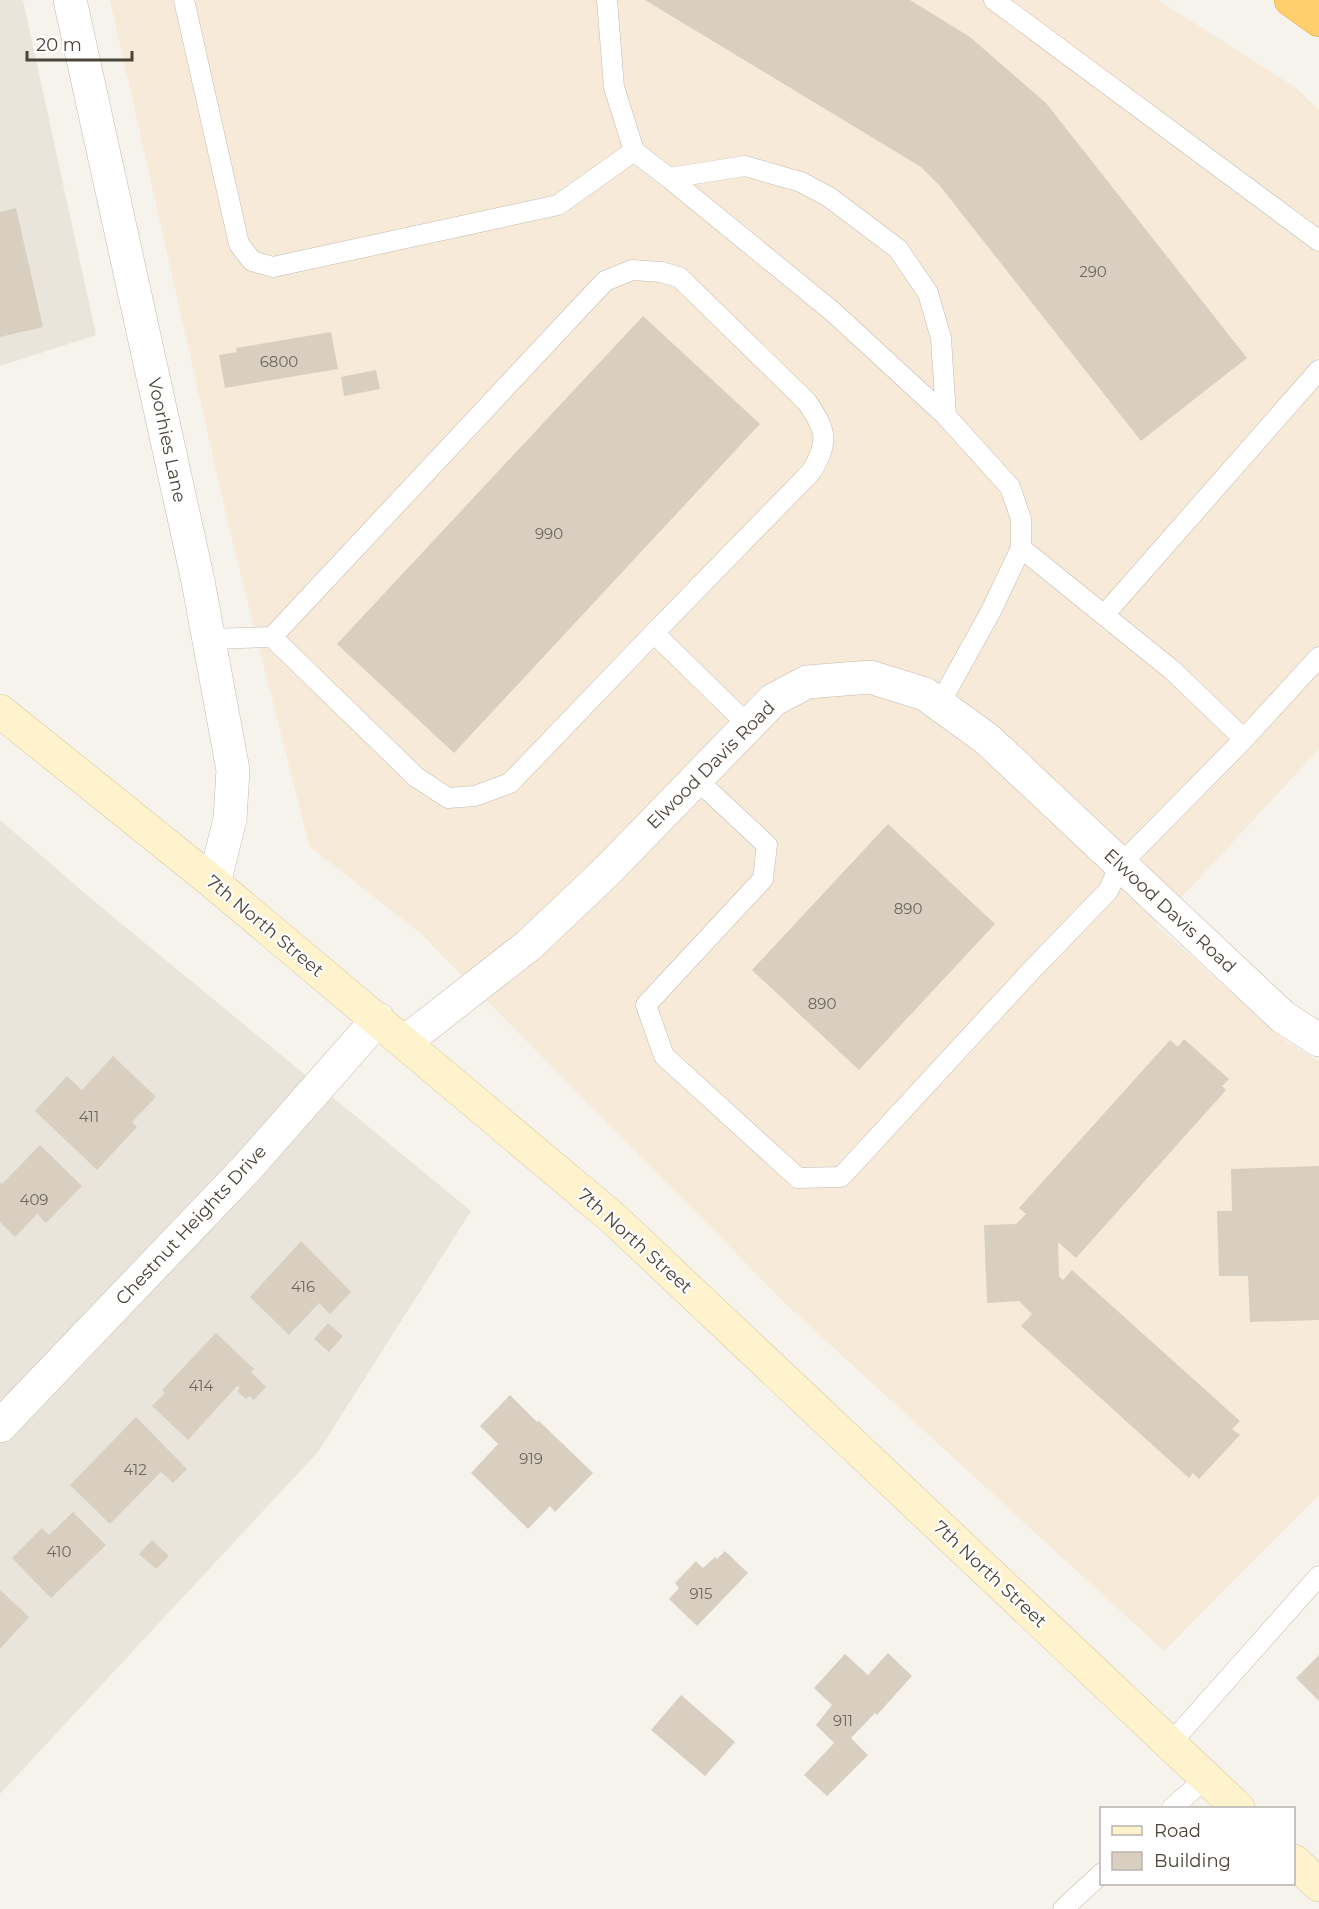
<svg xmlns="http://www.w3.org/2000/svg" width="1319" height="1909" font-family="Montserrat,sans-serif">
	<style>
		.residential { fill: #eae5da }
		.commercial { fill: #f7ead8 }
		.building { fill: #d8cfc1 }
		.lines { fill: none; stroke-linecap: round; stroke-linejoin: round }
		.lane-casing { stroke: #c2bbae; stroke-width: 21 }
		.street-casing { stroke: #c2bbae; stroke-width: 34 }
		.secondary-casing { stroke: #d6c79b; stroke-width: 34 }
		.highway-casing { stroke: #e0a43c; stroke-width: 34 }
		.lane { stroke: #fff; stroke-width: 20 }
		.street { stroke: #fff; stroke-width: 33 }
		.secondary { stroke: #fff3cd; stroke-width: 33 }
		.highway { stroke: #ffcf6e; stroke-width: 33 }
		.labels { text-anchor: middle; stroke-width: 4.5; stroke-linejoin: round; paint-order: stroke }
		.number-label { font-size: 15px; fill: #6e675b }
		.street-label { font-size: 18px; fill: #4b4439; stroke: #fff }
	</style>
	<rect width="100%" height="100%" fill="#f6f3ec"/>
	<path class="residential" d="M0,0H23L96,335L0,366Z
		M0,820L95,902L471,1211L318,1452L0,1794Z"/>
	<path class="commercial" d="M110,0H1158L1298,89L1319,110V749L1156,925L1287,1042L1319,1061V1495L1164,1651L789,1307L419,932L309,846L227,519Z"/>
	<path class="building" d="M645,0H910L970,37L1046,103L1247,358L1141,441L940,186L921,167Z
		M16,208L43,327L0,337V212Z
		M643,316L760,424L454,753L337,644Z
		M331,332L338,369L225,388L219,355L237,352L236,348Z
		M376,370L380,389L344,396L341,377Z
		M888,824L995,924L859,1070L752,970Z
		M1184,1039L1229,1079L1222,1086L1226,1090L1076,1258L1058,1242L1059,1276L1063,1280L1072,1270L1240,1421L1232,1429L1240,1435L1199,1479L1193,1473L1189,1478L1021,1326L1032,1314L1019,1301L987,1303L984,1225L1016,1224L1026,1214L1019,1208L1170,1040L1178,1047Z
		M113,1056L156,1097L132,1122L137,1127L97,1170L35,1111L67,1076L82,1090Z
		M40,1145L82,1186L46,1223L37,1214L15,1237L0,1222V1182L2,1184Z
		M1319,1166V1320L1250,1322L1248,1276H1219L1217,1211H1232L1231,1169Z
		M301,1241L351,1292L330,1314L319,1303L289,1335L250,1297Z
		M328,1323L343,1336L329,1352L314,1339Z
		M216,1333L254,1369L251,1372L266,1387L254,1400L249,1396L246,1399L237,1391L240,1388L237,1386L188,1440L152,1406L165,1393L162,1390Z
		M510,1395L537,1422L539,1421L593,1473L555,1512L550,1506L528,1529L471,1473L498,1444L480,1426Z
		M136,1417L187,1469L173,1483L161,1472L110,1524L70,1485Z
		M73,1512L106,1545L51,1598L12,1558L42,1528L49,1535Z
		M152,1540L169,1556L156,1569L139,1554Z
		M725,1551L748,1573L697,1626L669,1599L679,1588L675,1583L696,1561L703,1568L715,1557L717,1559Z
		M0,1590L29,1617L0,1649Z
		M888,1653L912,1676L877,1715L875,1713L851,1738L868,1755L827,1796L804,1775L834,1743L816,1725L832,1705L814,1688L845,1654L868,1675Z
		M1319,1655V1701L1296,1678Z
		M681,1695L735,1742L705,1776L651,1730Z"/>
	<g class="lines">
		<defs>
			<path id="lane" d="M184,0L239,244L252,261L273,267L558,205L634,151
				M607,0L614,87L634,151L669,178L832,311L946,416L1010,487L1021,519V548L991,611L939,705
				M994,0L1319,241
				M669,178L745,166L801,182L829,197L898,249L928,293L941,338L946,416
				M1104,615L1319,370
				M272,637L605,281L632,270L661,272L679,277L807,402C826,430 830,442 811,472L654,633
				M209,639L272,637L416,777L448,798L475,796L510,783L654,633L748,725
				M1244,739L1319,657
				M695,778L767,845L763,879L646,1005L664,1056L798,1178L841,1177L1029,973L1108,891L1121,864L1244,739L1172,670L1021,548
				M1170,1744L1319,1576
				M1172,1808L1206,1778
				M1063,1909L1102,1873"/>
			<path id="street" d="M70,0L198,581L233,770L230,819L214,883
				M405,1042L529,945L607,871L773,700L807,682L870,677L925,694L987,739L1283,1017L1319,1040
				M0,1426L246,1169L378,1019"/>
			<path id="secondary" d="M0,711L214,883L614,1219L1238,1808
				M1294,1861L1319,1885"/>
			<path id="highway" d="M1291,0L1319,20"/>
		</defs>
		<use href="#lane" class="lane-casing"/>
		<use href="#street" class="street-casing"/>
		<use href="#secondary" class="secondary-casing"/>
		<use href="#highway" class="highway-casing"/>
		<use href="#lane" class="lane"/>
		<use href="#street" class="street"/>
		<use href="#secondary" class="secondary"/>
		<use href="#highway" class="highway"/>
	</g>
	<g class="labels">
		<g class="number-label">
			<text x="1093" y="277">290</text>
			<text x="279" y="367">6800</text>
			<text x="549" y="539">990</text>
			<text x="908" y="914">890</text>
			<text x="822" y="1009">890</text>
			<text x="89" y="1122">411</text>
			<text x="34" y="1205">409</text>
			<text x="303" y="1292">416</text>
			<text x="201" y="1391">414</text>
			<text x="531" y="1464">919</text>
			<text x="135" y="1475">412</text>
			<text x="59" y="1557">410</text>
			<text x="701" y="1599">915</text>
			<text x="843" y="1726">911</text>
		</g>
		<g class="street-label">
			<text transform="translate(167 440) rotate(78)" y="6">Voorhies Lane</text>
			<text transform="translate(711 765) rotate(-45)" y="6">Elwood Davis Road</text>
			<text transform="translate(1170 911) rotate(43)" y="6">Elwood Davis Road</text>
			<text transform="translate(265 926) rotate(40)" y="6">7th North Street</text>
			<text transform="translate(191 1225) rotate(-47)" y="6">Chestnut Heights Drive</text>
			<text transform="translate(635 1241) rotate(42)" y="6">7th North Street</text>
			<text transform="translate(990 1574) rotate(43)" y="6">7th North Street</text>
		</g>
	</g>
	<rect x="1100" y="1807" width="195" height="78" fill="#ffffff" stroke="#b7b4b0" stroke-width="1.5"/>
	<rect x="1112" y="1826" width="30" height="9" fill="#fff3cd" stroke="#b7b4b0" stroke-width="1.5"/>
	<text x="1154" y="1837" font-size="18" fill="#4b4439">Road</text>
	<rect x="1112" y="1852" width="30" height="18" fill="#d8cfc1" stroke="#b7b4b0" stroke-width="1.5"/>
	<text x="1154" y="1867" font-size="18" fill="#4b4439">Building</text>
	<path d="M27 51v9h105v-9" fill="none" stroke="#4b4439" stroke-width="3"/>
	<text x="36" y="51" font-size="18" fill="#4b4439" stroke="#ffffff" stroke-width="4.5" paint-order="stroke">20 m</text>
</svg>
